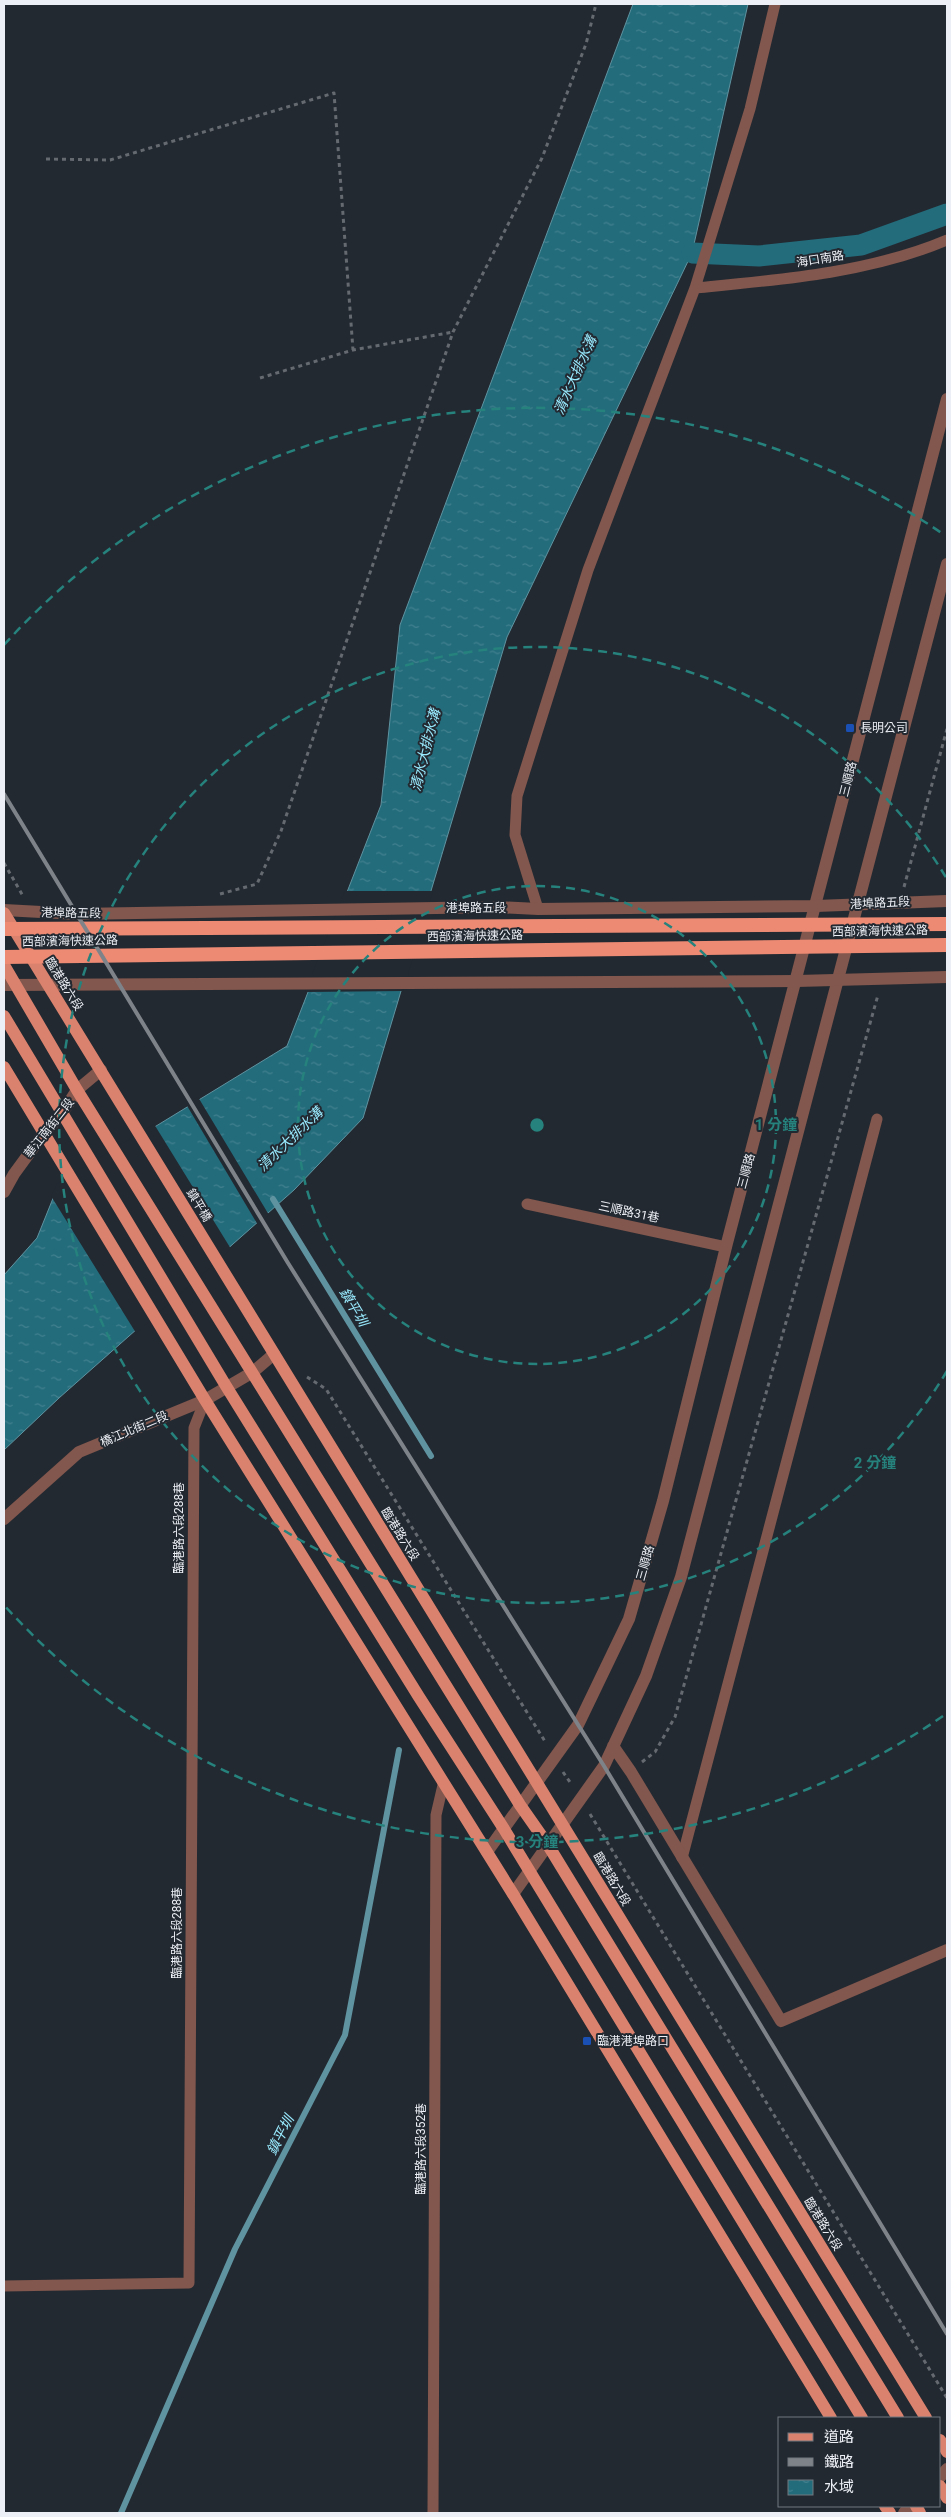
<svg xmlns="http://www.w3.org/2000/svg" width="951" height="2517" font-family="Roboto,'Noto Sans TC',sans-serif">
	<style>
		.water { fill: url(#water-ripples); stroke: #5f93a0 }
		.pier { fill: #232931 }
		.lines { fill: none; stroke-linecap: round; stroke-linejoin: round }
		.stream { stroke: #5f93a0; stroke-width: 6 }
		.canal { stroke: #236c7c; stroke-width: 21 }
		.path { stroke: #656a71; stroke-width: 3; stroke-dasharray: 4 4; stroke-linecap: butt }
		.service { stroke: #82574d; stroke-width: 11 }
		.minor { stroke: #82574d; stroke-width: 12 }
		.tertiary { stroke: #82574d; stroke-width: 12 }
		.primary { stroke: #db826e; stroke-width: 12 }
		.trunk { stroke: #ec8a74; stroke-width: 14 }
		.rail { stroke: #7e838a; stroke-width: 4 }
		.ring { fill: none; stroke: #25827c; stroke-width: 2.5; stroke-dasharray: 9 6 }
		.transit-dot { fill: #1a4fb4; stroke: #232931; stroke-width: 2 }
		.labels { text-anchor: middle; stroke-width: 4; stroke-linejoin: round; paint-order: stroke }
		.street-label { font-size: 12px; fill: #eceff5; stroke: #232931 }
		.poi-label { font-size: 12px; fill: #eceff5; stroke: #232931; text-anchor: start }
		.water-label { font-size: 14px; font-style: italic; fill: #98eafe; stroke: #232931 }
		.centre { fill: #25827c; stroke: #232931; stroke-width: 2.5 }
		.ring-label { font-size: 15px; text-anchor: middle; font-weight: bold; fill: #25827c; stroke: #232931; stroke-width: 4; stroke-linejoin: round; paint-order: stroke }
	</style>
	<defs>
		<pattern id="water-ripples" width="26" height="14" patternUnits="userSpaceOnUse" patternTransform="scale(1.25)"><rect width="26" height="14" fill="#236c7c"/><path d="M2 4q2-2 4 0t4 0M15 11q2-2 4 0t4 0" fill="none" stroke="#43818f"/></pattern>
	</defs>
	<rect width="100%" height="100%" fill="#232931"/>
	<path class="water" d="M633,4H748L692,253L507,637L363,1118L294,1190L59,1398L4,1450V1275L37,1238L58,1186L287,1046L381,805L400,625Z"/>
	<path class="pier" d="M345,891H433L403,991L305,992Z
		M198,1097L269,1215L258,1225L186,1104Z
		M154,1124L231,1249L136,1333L51,1196L57,1184Z"/>
	<g class="lines">
		<path class="stream" d="M273,1199L431,1456
			M121,2513L235,2249L345,2035L399,1750"/>
		<path class="canal" d="M692,253L759,256L861,245L947,214"/>
		<path class="path" d="M46,159L110,160L334,93L353,350
			M260,378L353,350L453,332
			M4,863L23,896
			M904,887L947,729
			M220,894L257,884L281,831L453,332L542,158L586,44L596,4
			M307,1377L326,1389L546,1743
			M642,1762L655,1752L675,1717L878,995
			M563,1772L572,1785
			M590,1814L947,2398"/>
		<path class="service" d="M695,288C779,280 869,273 947,240
			M538,909L515,835L517,796L588,570L695,288L750,109L775,4
			M527,1204L726,1247
			M682,1858L877,1119
			M4,2286L189,2283L194,1428L205,1400
			M433,2513L436,1815L443,1785"/>
		<path class="minor" d="M4,1192L14,1174L44,1133L61,1115L77,1090L101,1070
			M4,1519L79,1452L205,1400L253,1372L274,1354
			M613,1746L631,1772L781,2021L947,1950
			M487,1852L578,1725L629,1619L663,1501L726,1247L947,399
			M513,1894L604,1766L646,1676L681,1577L947,564
			M940,2477L947,2469
			M904,2513L909,2506"/>
		<path class="tertiary" d="M4,910L78,914L497,907L538,909L816,906L947,901
			M4,985L797,981L947,977"/>
		<path class="primary" d="M4,913L926,2418
			M4,965L77,1090L520,1805L548,1845L898,2418
			M4,1016L226,1386L419,1697L504,1829L862,2418
			M4,1067L205,1400L513,1894L831,2418
			M940,2440L947,2452
			M940,2486L947,2498
			M885,2506L890,2513
			M916,2506L920,2513"/>
		<path class="trunk" d="M4,929L947,924
			M4,957L947,945"/>
		<path class="rail" d="M4,794L288,1263L604,1766L947,2334"/>
	</g>
	<g class="ring">
		<circle cx="537" cy="1125" r="239"/>
		<path d="M947 1371A478 478 0 1 1 947 879"/>
		<path d="M943 1716A717 717 0 0 1 4 1605M4 645A717 717 0 0 1 943 534"/>
	</g>
	<g class="transit-dot">
		<rect x="845" y="723" width="10" height="10" rx="2.5"/>
		<rect x="582" y="2036" width="10" height="10" rx="2.5"/>
	</g>
	<g class="labels">
		<g class="street-label">
			<text transform="translate(820 259) rotate(-9)" y="4">海口南路</text>
			<text transform="translate(848 779) rotate(-76)" y="4">三順路</text>
			<text transform="translate(880 903) rotate(-3)" y="4">港埠路五段</text>
			<text x="476" y="912">港埠路五段</text>
			<text transform="translate(71 913) rotate(1)" y="4">港埠路五段</text>
			<text transform="translate(880 931) rotate(-1)" y="4">西部濱海快速公路</text>
			<text transform="translate(475 936) rotate(-1)" y="4">西部濱海快速公路</text>
			<text transform="translate(70 941) rotate(-1)" y="4">西部濱海快速公路</text>
			<text transform="translate(64 984) rotate(58)" y="4">臨港路六段</text>
			<text transform="translate(49 1128) rotate(-52)" y="4">華江南街二段</text>
			<text transform="translate(746 1171) rotate(-75)" y="4">三順路</text>
			<text transform="translate(199 1205) rotate(59)" y="4">鎮平橋</text>
			<text transform="translate(629 1212) rotate(12)" y="4">三順路31巷</text>
			<text transform="translate(134 1429) rotate(-23)" y="4">橋江北街二段</text>
			<text transform="translate(179 1528) rotate(-90)" y="4">臨港路六段288巷</text>
			<text transform="translate(400 1534) rotate(58)" y="4">臨港路六段</text>
			<text transform="translate(645 1563) rotate(-74)" y="4">三順路</text>
			<text transform="translate(612 1879) rotate(59)" y="4">臨港路六段</text>
			<text transform="translate(177 1933) rotate(-90)" y="4">臨港路六段288巷</text>
			<text transform="translate(421 2149) rotate(-90)" y="4">臨港路六段352巷</text>
			<text transform="translate(823 2224) rotate(58)" y="4">臨港路六段</text>
		</g>
		<g class="poi-label">
			<text x="860" y="732">長明公司</text>
			<text x="597" y="2045">臨港港埠路口</text>
		</g>
		<g class="water-label">
			<text transform="translate(575 375) rotate(-66)" y="5">清水大排水溝</text>
			<text transform="translate(425 750) rotate(-76)" y="5">清水大排水溝</text>
			<text transform="translate(290 1139) rotate(-44)" y="5">清水大排水溝</text>
			<text transform="translate(354 1307) rotate(59)" y="5">鎮平圳</text>
			<text transform="translate(280 2135) rotate(-63)" y="5">鎮平圳</text>
		</g>
	</g>
	<circle cx="537" cy="1125" r="8" class="centre"/>
	<g class="ring-label">
		<text x="776" y="1130">1 分鐘</text>
		<text x="875" y="1468">2 分鐘</text>
		<text x="537" y="1847">3 分鐘</text>
	</g>
	<rect width="951" height="2517" fill="none" stroke="#eceff5" stroke-width="10"/>
	<rect x="778" y="2417" width="162" height="90" fill="#232931" stroke="#73787f"/>
	<rect x="788" y="2433" width="25" height="8" fill="#db826e" stroke="#73787f"/>
	<text x="824" y="2442" font-size="15" fill="#eceff5">道路</text>
	<rect x="788" y="2458" width="25" height="8" fill="#7e838a" stroke="#73787f"/>
	<text x="824" y="2467" font-size="15" fill="#eceff5">鐵路</text>
	<rect x="788" y="2480" width="25" height="15" fill="url(#water-ripples)" stroke="#73787f"/>
	<text x="824" y="2492" font-size="15" fill="#eceff5">水域</text>
</svg>
